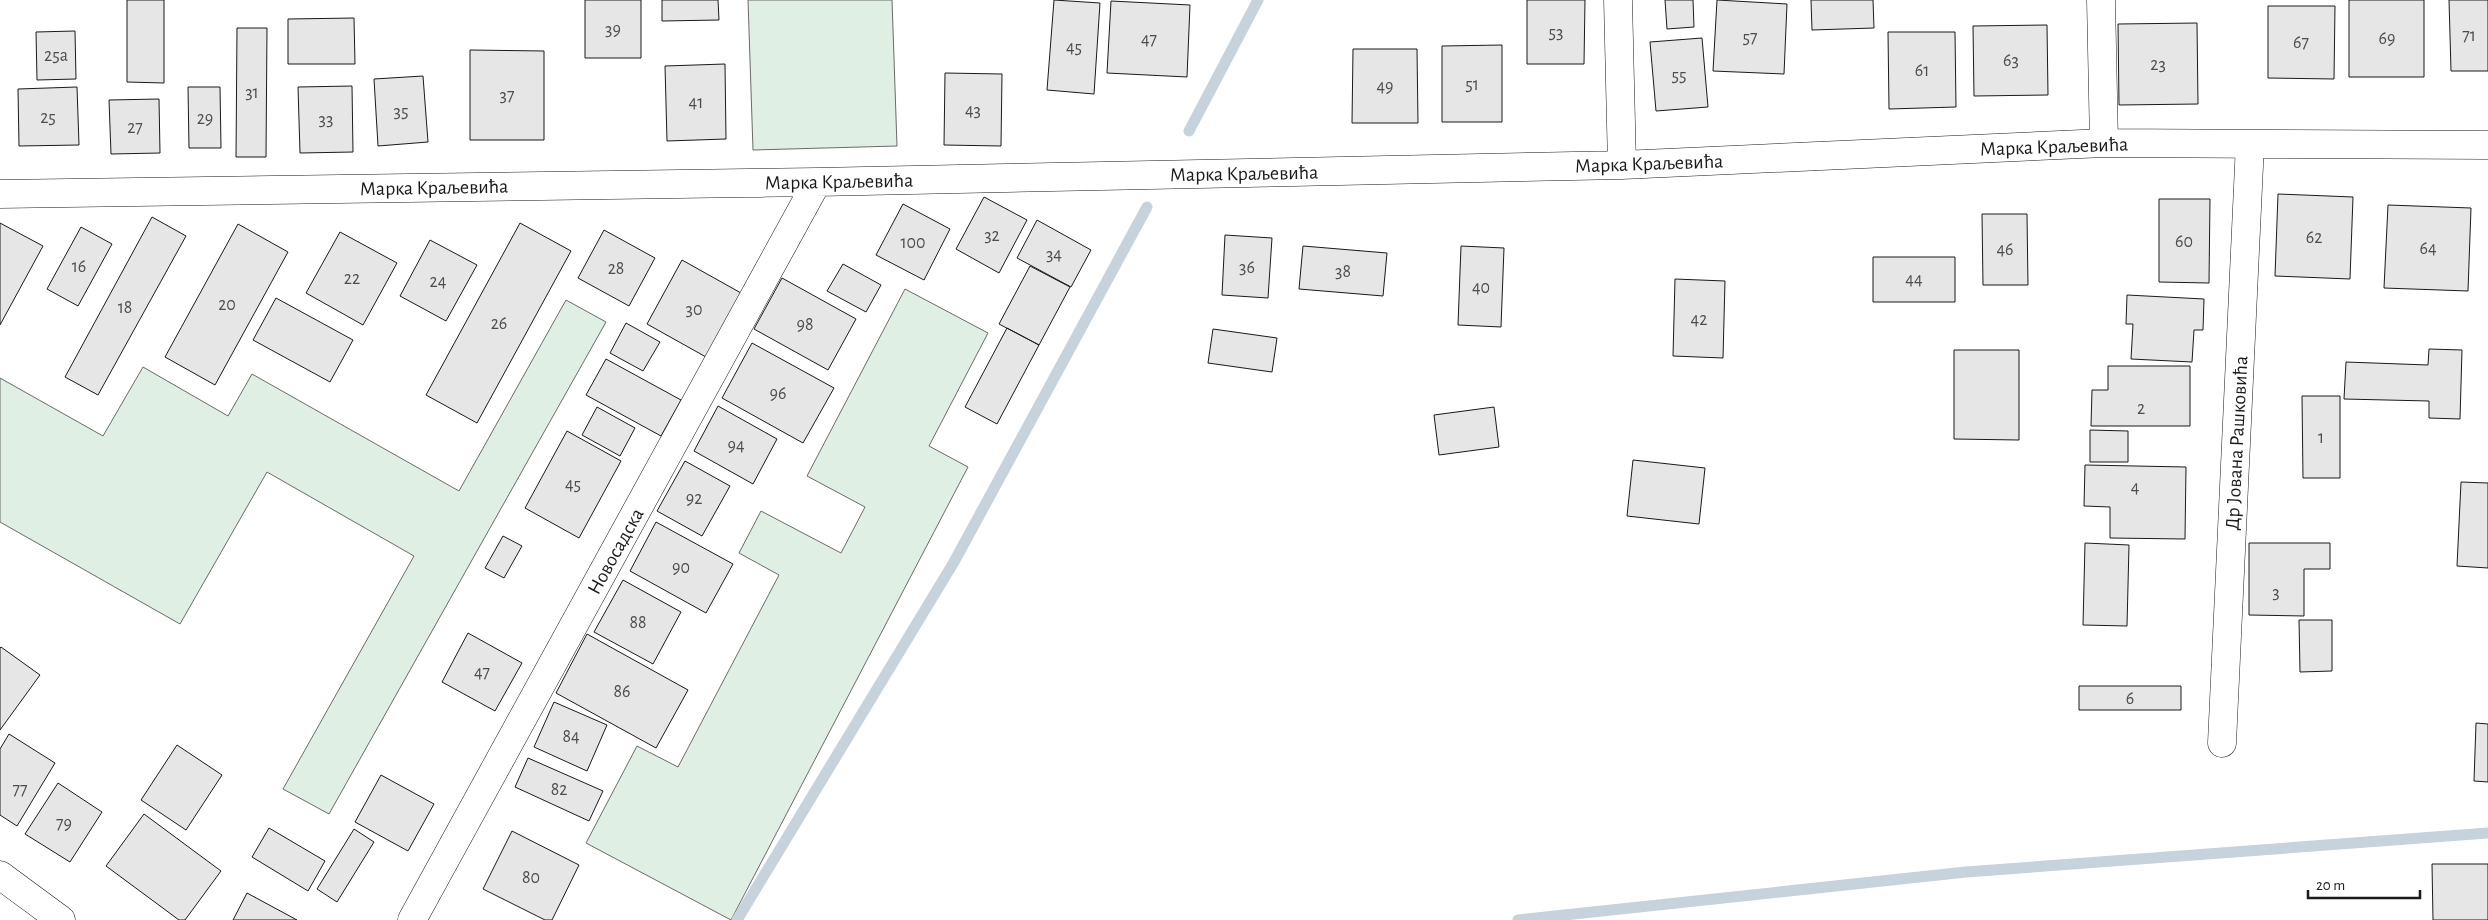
<svg xmlns="http://www.w3.org/2000/svg" width="2488" height="920" font-family="'Alegreya Sans',sans-serif">
	<style>
		.green { fill: #e0efe3; stroke: #6a6a6a }
		.lines { fill: none; stroke-linecap: round; stroke-linejoin: round }
		.stream { stroke: #c6d2dc; stroke-width: 11 }
		.building { fill: #e6e6e6; stroke: #1a1a1a }
		.minor-casing { stroke: #1a1a1a; stroke-width: 29 }
		.minor { stroke: #fff; stroke-width: 28 }
		.labels { text-anchor: middle; stroke-width: 4; stroke-linejoin: round; paint-order: stroke }
		.number-label { font-size: 18px; fill: #4d4d4d }
		.street-label { font-size: 20px; fill: #1a1a1a; stroke: #fff }
	</style>
	<rect width="100%" height="100%" fill="#fff"/>
	<path class="green" d="M748,0H892L897,146L753,150Z
		M905,289L988,333L929,446L968,467L731,920L586,843L637,746L678,767L779,575L739,553L761,511L841,553L865,507L807,476Z
		M566,300L606,322L329,814L283,789L414,556L267,472L180,624L0,522V378L103,436L143,367L228,416L252,374L459,491Z"/>
	<g class="lines">
		<path class="stream" d="M1189,131L1258,0
			M737,920L954,562L1147,207
			M1518,920L1966,872L2488,833"/>
	</g>
	<path class="building" d="M127,0H164V83L127,82Z
		M585,0H641V58H585Z
		M662,0H718L719,20L662,21Z
		M1054,0L1100,3L1094,94L1047,90Z
		M1527,0H1585L1584,64H1527Z
		M1665,0H1693L1694,27L1667,29Z
		M1717,0L1787,4L1784,74L1713,71Z
		M1811,0H1873L1874,28L1812,30Z
		M2349,0H2424V77H2349Z
		M2449,0H2488V71H2451Z
		M1111,1L1190,5L1187,77L1107,73Z
		M2268,6H2335L2334,79L2268,78Z
		M354,18L355,64H288V19Z
		M2197,23L2198,104L2119,105L2118,24Z
		M2047,25L2048,95L1974,96L1973,26Z
		M237,28H267L266,157H236Z
		M75,31L76,79L37,80L36,32Z
		M1888,32H1955L1956,107L1889,109Z
		M1702,38L1708,107L1656,111L1650,42Z
		M1502,45V122H1442V46Z
		M1353,49H1417L1418,123H1352Z
		M470,50L544,51V140H470Z
		M725,64L726,139L667,141L665,66Z
		M945,73L1002,74L1001,146L944,145Z
		M423,76L428,142L378,146L374,79Z
		M352,86L353,152L300,153L298,87Z
		M77,87L79,145L19,146L18,89Z
		M188,87H220L221,148H189Z
		M159,99L160,153L111,154L109,100Z
		M2278,194L2353,197L2350,279L2275,276Z
		M984,197L1027,220L999,273L956,249Z
		M2159,199H2210L2209,283L2159,282Z
		M903,204L950,229L924,280L876,255Z
		M2388,205L2471,208L2468,291L2384,288Z
		M1982,214H2027L2028,285H1983Z
		M152,217L186,236L98,395L65,377Z
		M1037,220L1091,250L1071,287L1017,258Z
		M0,223L43,246L0,325Z
		M520,223L571,251L477,423L426,395Z
		M238,224L288,252L215,385L165,357Z
		M81,227L112,244L78,306L47,289Z
		M604,230L655,258L629,306L578,278Z
		M340,232L397,263L363,325L306,293Z
		M1225,235L1272,238L1268,298L1222,295Z
		M430,240L477,265L446,321L400,296Z
		M1303,246L1387,253L1383,296L1299,289Z
		M1461,246L1504,248L1501,327L1458,325Z
		M1873,257H1955V302H1873Z
		M682,260L741,293L706,357L647,324Z
		M843,264L881,285L866,312L827,291Z
		M1030,266L1070,287L1039,345L999,324Z
		M782,278L856,319L828,370L754,329Z
		M1675,279L1725,281L1723,358L1673,356Z
		M2127,295L2204,299L2203,330H2194L2192,362L2131,359L2133,324H2126Z
		M276,298L353,340L330,382L253,340Z
		M626,323L660,342L643,371L610,353Z
		M1007,328L1039,345L997,424L965,407Z
		M1213,329L1277,338L1272,372L1208,363Z
		M752,343L834,388L803,443L722,398Z
		M2429,349L2462,350L2460,419L2429,418V401L2344,399L2346,362L2428,365Z
		M1954,350H2019V440L1954,439Z
		M606,359L681,400L661,436L586,395Z
		M2108,366H2190V426H2091L2092,390H2108Z
		M2302,396H2340V478H2303Z
		M718,406L777,439L753,484L694,451Z
		M597,407L635,428L620,456L582,435Z
		M1494,407L1499,447L1439,455L1434,415Z
		M2090,430L2128,431V462H2090Z
		M567,431L621,461L579,538L525,508Z
		M1633,460L1705,468L1699,524L1627,516Z
		M685,461L730,486L702,536L657,511Z
		M2085,465L2186,467L2185,539L2110,538V507L2084,506Z
		M2461,482L2488,483V568L2457,566Z
		M656,522L733,564L706,613L630,571Z
		M503,536L522,546L504,578L485,568Z
		M2085,543L2129,545L2127,626L2083,625Z
		M2249,543H2330V569H2304V616L2249,615Z
		M623,580L681,612L653,664L594,632Z
		M2299,620H2332V671L2300,672Z
		M468,633L522,663L495,711L442,682Z
		M587,634L688,690L656,748L556,693Z
		M1,647L40,675L0,730V648Z
		M2079,686H2181V710H2079Z
		M554,702L607,725L587,771L534,747Z
		M2476,723L2488,724V782L2474,781Z
		M9,734L55,763L17,826L0,815V749Z
		M177,745L222,775L186,830L141,800Z
		M528,758L603,791L589,821L515,787Z
		M381,775L434,804L408,851L355,822Z
		M58,783L102,812L70,862L25,834Z
		M144,814L221,871L185,920H179L106,866Z
		M269,828L325,861L308,891L252,857Z
		M354,829L374,842L337,902L317,889Z
		M512,831L579,865L552,920H545L483,889Z
		M2432,864H2488V920H2433Z
		M247,893L297,920H233Z"/>
	<g class="lines">
		<defs>
			<path id="minor" d="M1618,0L1622,165
				M2101,0L2104,143
				M0,194L817,182L1622,165L2104,143L2488,145
				M2222,743L2250,144
				M0,875L61,920
				M412,920L817,182"/>
		</defs>
		<use href="#minor" class="minor-casing"/>
		<use href="#minor" class="minor"/>
	</g>
	<g class="labels">
		<g class="number-label">
			<text x="613" y="35">39</text>
			<text x="1556" y="38">53</text>
			<text x="2469" y="41">71</text>
			<text x="1750" y="43">57</text>
			<text x="2387" y="44">69</text>
			<text x="1149" y="45">47</text>
			<text x="2301" y="48">67</text>
			<text x="1074" y="53">45</text>
			<text x="56" y="61">25a</text>
			<text x="2011" y="66">63</text>
			<text x="2158" y="70">23</text>
			<text x="1922" y="76">61</text>
			<text x="1679" y="81">55</text>
			<text x="1472" y="90">51</text>
			<text x="1385" y="92">49</text>
			<text x="252" y="98">31</text>
			<text x="507" y="101">37</text>
			<text x="696" y="108">41</text>
			<text x="973" y="116">43</text>
			<text x="401" y="117">35</text>
			<text x="48" y="123">25</text>
			<text x="205" y="124">29</text>
			<text x="326" y="125">33</text>
			<text x="135" y="133">27</text>
			<text x="992" y="241">32</text>
			<text x="2314" y="243">62</text>
			<text x="2184" y="247">60</text>
			<text x="913" y="248">100</text>
			<text x="2428" y="254">64</text>
			<text x="2005" y="255">46</text>
			<text x="1054" y="260">34</text>
			<text x="79" y="272">16</text>
			<text x="1247" y="273">36</text>
			<text x="616" y="274">28</text>
			<text x="1343" y="277">38</text>
			<text x="352" y="284">22</text>
			<text x="1914" y="285">44</text>
			<text x="438" y="287">24</text>
			<text x="1481" y="293">40</text>
			<text x="227" y="310">20</text>
			<text x="125" y="313">18</text>
			<text x="694" y="315">30</text>
			<text x="1699" y="325">42</text>
			<text x="499" y="329">26</text>
			<text x="805" y="330">98</text>
			<text x="778" y="399">96</text>
			<text x="2141" y="414">2</text>
			<text x="2321" y="443">1</text>
			<text x="736" y="451">94</text>
			<text x="573" y="490">45</text>
			<text x="2135" y="493">4</text>
			<text x="694" y="504">92</text>
			<text x="681" y="573">90</text>
			<text x="2276" y="598">3</text>
			<text x="638" y="628">88</text>
			<text x="482" y="678">47</text>
			<text x="622" y="697">86</text>
			<text x="2130" y="704">6</text>
			<text x="571" y="742">84</text>
			<text x="20" y="795">77</text>
			<text x="559" y="795">82</text>
			<text x="64" y="829">79</text>
			<text x="531" y="883">80</text>
		</g>
		<g class="street-label">
			<text transform="translate(2054 146) rotate(-2)" y="7">Марка Краљевића</text>
			<text transform="translate(1649 163) rotate(-2)" y="7">Марка Краљевића</text>
			<text transform="translate(1244 173) rotate(-1)" y="7">Марка Краљевића</text>
			<text transform="translate(839 181) rotate(-1)" y="7">Марка Краљевића</text>
			<text transform="translate(434 187) rotate(-1)" y="7">Марка Краљевића</text>
			<text transform="translate(2236 443) rotate(-87)" y="7">Др Јована Рашковића</text>
			<text transform="translate(615 551) rotate(-61)" y="7">Новосадска</text>
		</g>
	</g>
	<path d="M2308 890v8h112v-8" fill="none" stroke="#1a1a1a" stroke-width="2.5"/>
	<text x="2316" y="890" font-size="15" fill="#1a1a1a" stroke="#ffffff" stroke-width="4" paint-order="stroke">20 m</text>
</svg>
